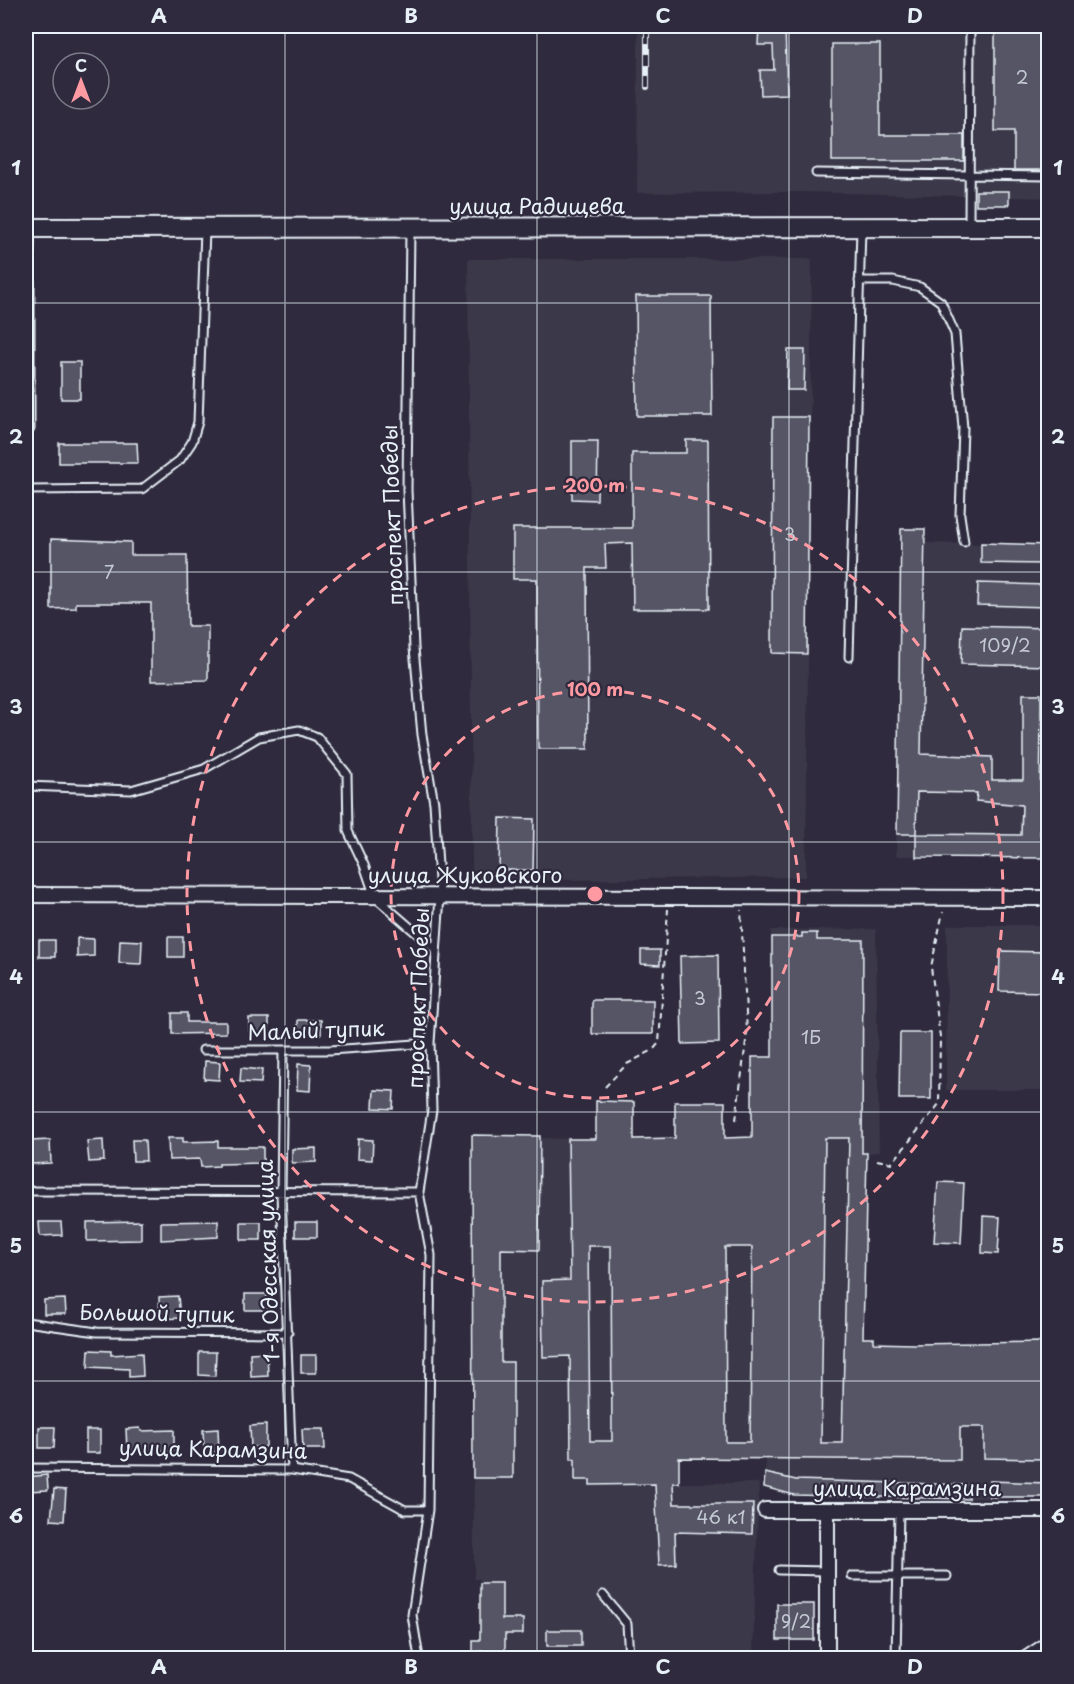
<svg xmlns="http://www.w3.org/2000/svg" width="1074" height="1684" font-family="'Playpen Sans',sans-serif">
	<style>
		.built { fill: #3b3749 }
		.building { fill: #575565; stroke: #e8f1f8; stroke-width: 1.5; fill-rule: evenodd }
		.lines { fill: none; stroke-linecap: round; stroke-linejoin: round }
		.lane-casing { stroke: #e8f1f8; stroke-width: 11 }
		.street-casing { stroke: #e8f1f8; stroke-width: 18 }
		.secondary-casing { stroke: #e8f1f8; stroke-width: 22 }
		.path { stroke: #e8f1f8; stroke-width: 2; stroke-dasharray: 6 4.5; stroke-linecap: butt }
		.lane { stroke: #2f2a3d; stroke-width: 7 }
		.street { stroke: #2f2a3d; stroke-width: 14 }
		.secondary { stroke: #2f2a3d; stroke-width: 18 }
		.rail-casing { stroke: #e8f1f8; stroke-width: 6 }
		.rail { stroke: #2f2a3d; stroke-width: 4; stroke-dasharray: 11; stroke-linecap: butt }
		.grid { fill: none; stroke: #e8f1f8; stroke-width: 1.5; stroke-opacity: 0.55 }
		.ring { fill: none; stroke: #ff9aa2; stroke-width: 3; stroke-dasharray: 10 8 }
		.labels { text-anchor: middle; stroke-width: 4.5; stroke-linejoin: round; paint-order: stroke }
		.number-label { font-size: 18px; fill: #c4cad3 }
		.street-label { font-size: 21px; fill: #e8f1f8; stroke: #2f2a3d }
		.centre { fill: #ff9aa2; stroke: #2f2a3d; stroke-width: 3 }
		.ring-label { font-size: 18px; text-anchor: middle; font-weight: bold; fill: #ff9aa2; stroke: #2f2a3d; stroke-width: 4.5; stroke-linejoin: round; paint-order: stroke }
		.neatline { fill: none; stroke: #e8f1f8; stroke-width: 2 }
		.grid-label { font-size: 20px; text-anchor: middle; font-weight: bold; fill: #e8f1f8 }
	</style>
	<rect width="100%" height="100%" fill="#2f2a3d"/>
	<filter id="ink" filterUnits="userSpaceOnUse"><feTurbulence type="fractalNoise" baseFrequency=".0167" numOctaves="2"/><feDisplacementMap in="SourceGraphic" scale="12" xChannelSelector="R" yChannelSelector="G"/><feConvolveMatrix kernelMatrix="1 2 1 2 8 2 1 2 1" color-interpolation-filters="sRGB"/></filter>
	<g filter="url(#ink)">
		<path class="built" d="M638,26H1048V198L799,192L637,193Z
			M468,259H812L806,877L472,881Z
			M901,529H925V543L1048,545V858L896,856Z
			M947,925H1048V1090H946Z
			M876,929L879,1152L867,1153L863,1338L892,1343L923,1344L1048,1341V1497L969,1499L764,1487L766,1459L679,1458L680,1483H759L753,1658H482V1652H473V1640L480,1639V1579H474L472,1135L568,1139L766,1137L772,1057L771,930Z"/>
		<path class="building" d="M759,26H785L787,94L761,95L760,70H774L773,45H758Z
			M995,26H1048V170H1014V131H995Z
			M832,44H880V135H964V161H832Z
			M976,191H1009V205H976Z
			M636,296H711L712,416H637Z
			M788,350H805L804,390H787Z
			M61,362H80V399H61Z
			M773,417H809L807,654L772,653Z
			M686,440H708L709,609H633L632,543L605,544L606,568H587L588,749H538L537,579H513V528H632V453H686Z
			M572,441H598L597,500L572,499Z
			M59,443H137L138,463H59Z
			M901,529H925L921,754L992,757V780H1023V694H1041L1040,835H1048V858L916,857V834H897ZM917,792L977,793L976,801L1022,805L1021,835L916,834Z
			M51,539L131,542V555H187L188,626H208V680L151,681V603H76V608L51,609Z
			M981,543L1048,545V564L981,563Z
			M978,583L1048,585V607L977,605Z
			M962,626L1048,628V666L961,664Z
			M500,818L534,819L533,870H499Z
			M802,933H817V940H863L862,1153H867L863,1338H874V1343L913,1344L1048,1342V1459L984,1458V1427H960V1460L679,1458V1483H673L674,1504H753L752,1534L675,1532L676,1564L659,1565L655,1484L590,1485V1480H575V1459H571L570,1356L543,1357L542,1281L570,1280L568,1139H596V1101L634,1102V1139L675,1138V1102H725V1138L752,1137V1057H772V937H802ZM825,1138H849L842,1443H821ZM588,1246H611L612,1441H590ZM725,1247H752L750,1442H726Z
			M168,937H183V957H168Z
			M77,938L94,939V956L77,957Z
			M39,940H55V957H39Z
			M120,940L142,941L141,964L119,963Z
			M641,950H660V965L641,964Z
			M1000,951L1048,952V992L999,991Z
			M718,955L719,1043L682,1044L680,956Z
			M592,1000H653V1034H592Z
			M172,1013H187V1022H226V1033L172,1034Z
			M249,1018H269V1032H249Z
			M298,1020H321V1034H298Z
			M900,1033H931V1099H899Z
			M205,1061L220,1062L219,1080L204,1079Z
			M298,1064L311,1065L310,1091L297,1090Z
			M241,1068L262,1070L261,1083L240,1082Z
			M374,1090L394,1091L393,1109L373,1108Z
			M472,1135L540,1136L539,1250L501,1249V1362H513V1478H473Z
			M168,1138H183V1142L218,1141V1147H263V1163L219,1164V1166L201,1167L200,1159L169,1160Z
			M358,1139L373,1140L372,1160L357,1159Z
			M50,1140L51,1163L31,1164L30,1141Z
			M103,1140L104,1161L89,1162L87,1141Z
			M132,1140H145L146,1161H133Z
			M316,1148V1162L292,1163V1149Z
			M938,1182L964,1183L961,1243L934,1242Z
			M983,1216L1000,1217L998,1254L982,1253Z
			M141,1221V1240L87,1241V1222Z
			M218,1221V1237L161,1240V1222Z
			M39,1222H61L62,1235L40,1236Z
			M241,1222H261V1240H241Z
			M295,1222H317V1237H295Z
			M245,1294H267V1310H245Z
			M178,1296L180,1318L160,1319L159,1297Z
			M65,1299L66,1314H44V1300Z
			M89,1350L111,1351V1355L142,1353L143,1376L129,1377V1369L88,1367Z
			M199,1352H216L215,1376L199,1375Z
			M267,1352L268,1376L251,1377L250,1353Z
			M301,1355H316V1373H301Z
			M266,1425V1447H251L250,1426Z
			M39,1427H55L54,1448H39Z
			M140,1428L141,1431L174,1430V1451L127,1450L126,1429Z
			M218,1429L219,1452L204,1453L203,1430Z
			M302,1429H324L325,1449H303Z
			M86,1430H100V1453H86Z
			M765,1473L796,1480L969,1485V1499L794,1495L764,1487Z
			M47,1475L48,1490L26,1491V1477Z
			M990,1481L1048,1483V1497H990Z
			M54,1489L66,1490L64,1521L51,1520Z
			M480,1583H502V1619H523V1634H505V1659H482V1651L473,1652V1640H480Z
			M777,1604H814V1640H777Z
			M547,1630H581V1646H547Z"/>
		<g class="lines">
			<defs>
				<path id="lane" d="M816,173L1048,176
					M969,225L970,26
					M30,228V429
					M410,230L407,490L414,648L422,735L434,803L440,896L430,1043L432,1110L419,1192L431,1255L428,1510L412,1615L419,1658
					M859,281H893L920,287L941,302L955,334L963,428L960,515L964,542
					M26,490L142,489L180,460L192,442L198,422L205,230
					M849,657L861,228
					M26,786L131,790L204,769L259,737L299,730L317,737L347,774L348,831L364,865L375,897L436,950
					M203,1050H330L430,1043
					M283,1050L281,1193L292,1470
					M26,1191L419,1192
					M26,1322L97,1332L288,1333
					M26,1468L292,1470L349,1479L405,1510H428
					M779,1570L826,1571
					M852,1576H947
					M603,1595L627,1624L629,1658
					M896,1658L899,1510
					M1021,1658L1045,1642L1048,1636"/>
				<path id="street" d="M26,895L1048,898
					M765,1510H1048
					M827,1510V1658"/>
				<path id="secondary" d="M26,228L1048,227"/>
			</defs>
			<use href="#lane" class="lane-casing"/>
			<use href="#street" class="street-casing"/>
			<use href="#secondary" class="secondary-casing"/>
			<path class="path" d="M1045,244L1048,247
				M605,1087L627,1064L653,1050L659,1043L668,909
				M736,1120L747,1033L741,910
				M877,1160L892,1163L939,1104L940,1037L931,967L943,912"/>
			<use href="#lane" class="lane"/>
			<use href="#street" class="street"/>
			<use href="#secondary" class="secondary"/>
			<defs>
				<path id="rail" d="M647,87V26"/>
			</defs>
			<use href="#rail" class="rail-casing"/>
			<use href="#rail" class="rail"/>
		</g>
	</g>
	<path class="grid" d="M285,26V1658M537,26V1658M789,26V1658M26,303H1048M26,572H1048M26,842H1048M26,1112H1048M26,1381H1048"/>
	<g class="ring">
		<circle cx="595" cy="894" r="204"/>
		<circle cx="595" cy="894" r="408"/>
	</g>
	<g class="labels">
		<g class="number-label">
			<text x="1022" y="84">2</text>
			<text x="790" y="541">3</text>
			<text x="109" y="579">7</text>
			<text x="1005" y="652">109/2</text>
			<text x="700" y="1005">3</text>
			<text x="811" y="1044">1Б</text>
			<text x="721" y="1524">46 к1</text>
			<text x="796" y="1628">9/2</text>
		</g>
		<g class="street-label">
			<text x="537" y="214">улица Радищева</text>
			<text transform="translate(393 515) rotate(-92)" y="7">проспект Победы</text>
			<text x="465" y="883">улица Жуковского</text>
			<text transform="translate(419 998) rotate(-88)" y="7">проспект Победы</text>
			<text transform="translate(316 1031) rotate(-2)" y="7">Малый тупик</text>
			<text transform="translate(269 1261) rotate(-92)" y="7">1-я Одесская улица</text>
			<text transform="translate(157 1314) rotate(1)" y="7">Большой тупик</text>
			<text transform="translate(213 1450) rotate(1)" y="7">улица Карамзина</text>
			<text x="907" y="1496">улица Карамзина</text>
		</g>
	</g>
	<circle cx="595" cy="894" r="9" class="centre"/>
	<g class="ring-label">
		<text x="595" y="492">200 m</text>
		<text x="595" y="696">100 m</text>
	</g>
	<rect width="1074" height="1684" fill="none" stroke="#2f2a3d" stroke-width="66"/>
	<g transform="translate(81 81)"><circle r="28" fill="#2f2a3d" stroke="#797a88" stroke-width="1.5"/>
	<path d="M0-4.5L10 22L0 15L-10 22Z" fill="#ff9aa2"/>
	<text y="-9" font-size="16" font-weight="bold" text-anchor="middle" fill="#e8f1f8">С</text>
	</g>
	<rect x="33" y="33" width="1008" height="1618" class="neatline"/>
	<g class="grid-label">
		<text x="159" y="23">A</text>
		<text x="411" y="23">B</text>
		<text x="663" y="23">C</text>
		<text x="915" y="23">D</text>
		<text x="16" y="175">1</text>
		<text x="1058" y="175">1</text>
		<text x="16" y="444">2</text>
		<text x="1058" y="444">2</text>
		<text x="16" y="714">3</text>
		<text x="1058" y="714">3</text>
		<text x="16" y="984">4</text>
		<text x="1058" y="984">4</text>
		<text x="16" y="1253">5</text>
		<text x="1058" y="1253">5</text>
		<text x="16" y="1523">6</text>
		<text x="1058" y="1523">6</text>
		<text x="159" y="1674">A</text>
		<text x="411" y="1674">B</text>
		<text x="663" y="1674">C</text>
		<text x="915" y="1674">D</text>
	</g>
</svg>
